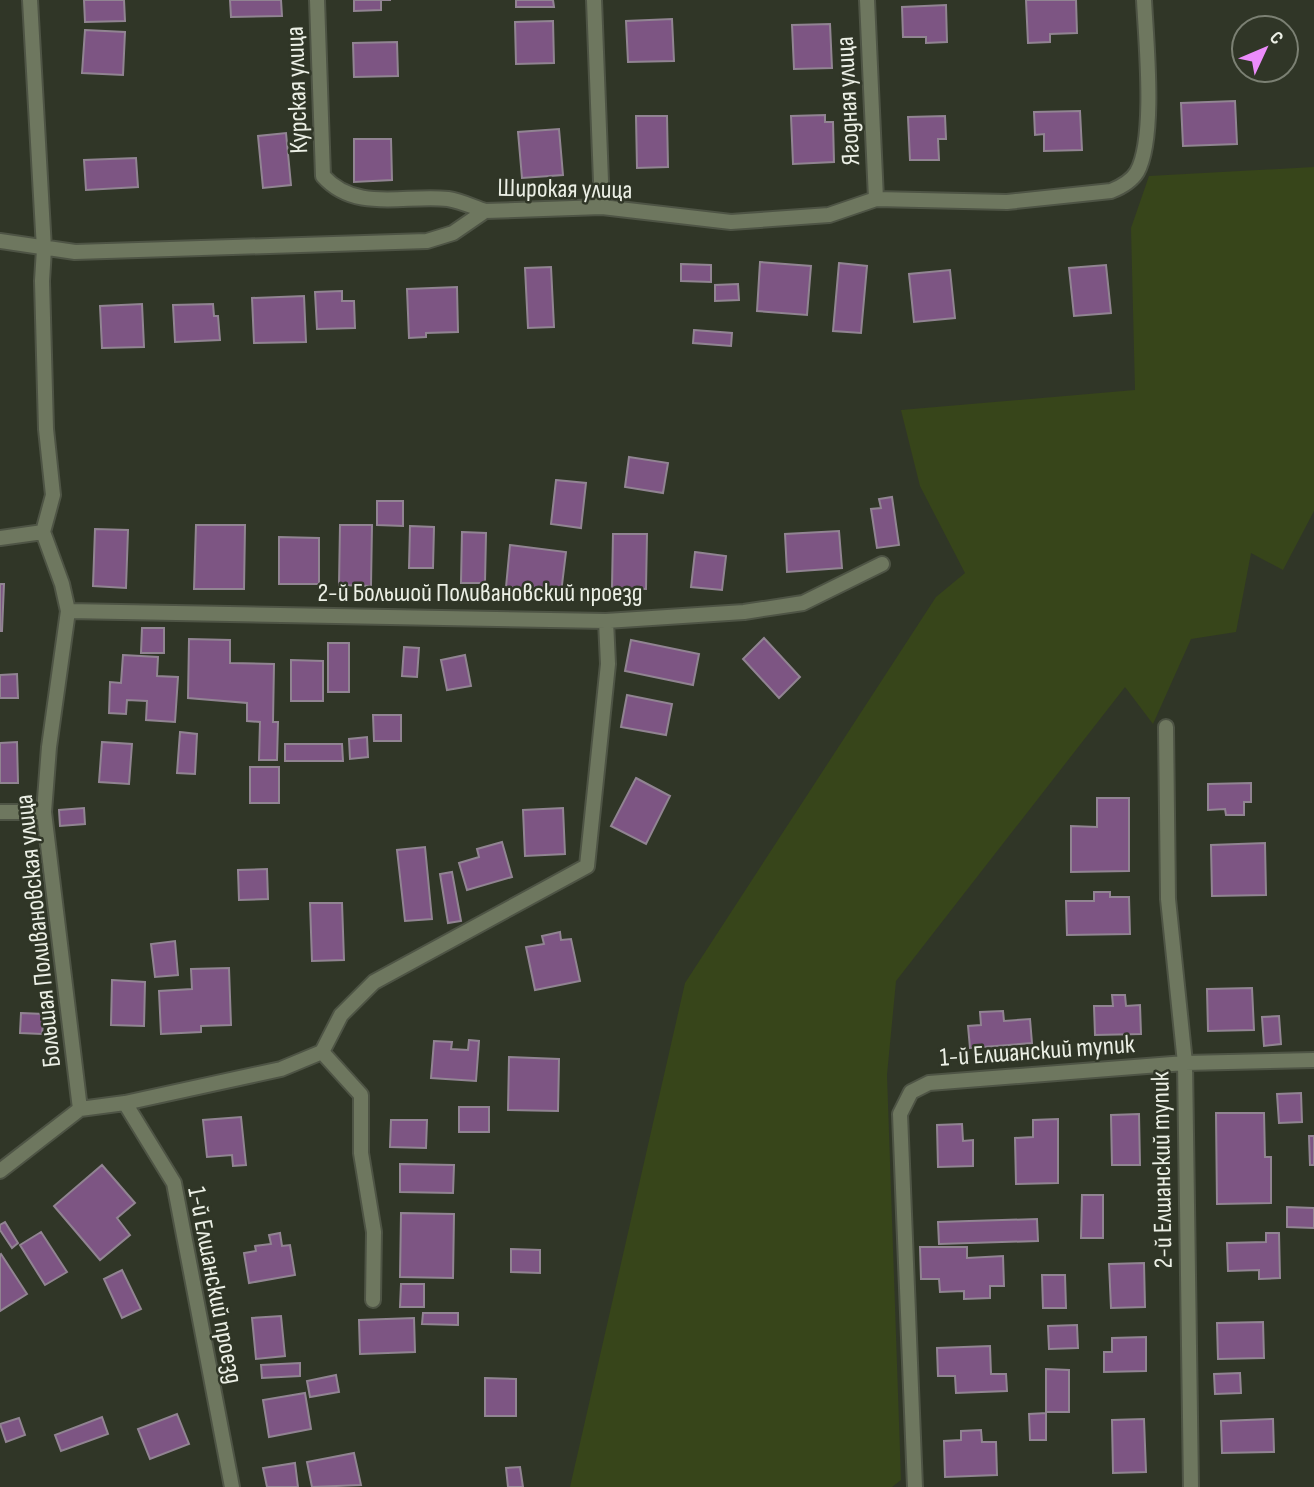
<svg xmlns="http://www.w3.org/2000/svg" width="1314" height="1487" font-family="'Sofia Sans Condensed',sans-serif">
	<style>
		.green { fill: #37451a }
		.building { fill: #7d5583; stroke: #918492; stroke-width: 2 }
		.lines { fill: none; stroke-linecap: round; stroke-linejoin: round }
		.minor-casing { stroke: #4e5445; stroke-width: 18 }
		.minor { stroke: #6e775f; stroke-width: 14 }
		.labels { text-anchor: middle; stroke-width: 5; stroke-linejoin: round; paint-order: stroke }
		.street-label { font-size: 26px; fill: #ebefe5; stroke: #303627 }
	</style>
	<rect width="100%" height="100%" fill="#303627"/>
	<path class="green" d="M1314,167V511L1283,570L1251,553L1236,632L1191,639L1153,724L1125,687L896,981L887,1075L901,1480L892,1487H570L685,983L936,597L965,573L920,486L901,410L1135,390L1131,228L1149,176Z"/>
	<path class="building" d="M84,0H124L125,21L85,22Z
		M230,0H281L282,16L231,17Z
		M354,0H391H381V10L354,11Z
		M516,0H553L554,7H516Z
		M1026,0H1076L1077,33L1050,34V42L1028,43Z
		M946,5L947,42L926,43V37H903L902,7Z
		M672,19L674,61L628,62L626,21Z
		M553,21L554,63L516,64L515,22Z
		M830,24L832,68L794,69L792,25Z
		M85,30L125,32L123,75L82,73Z
		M397,42L398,76L354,77L353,43Z
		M1235,101L1237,144L1183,146L1181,103Z
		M1080,111L1082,150L1044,151V134L1035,135L1034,112Z
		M825,115V122H833L834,162L793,164L791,116Z
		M636,116H667L668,167L637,168Z
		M945,116L946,139H938L939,160H910L908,117Z
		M559,129L563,175L522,178L518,132Z
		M286,133L291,185L263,188L258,136Z
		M354,139H391L392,180L354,182Z
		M136,158L138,187L86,190L84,160Z
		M760,262L811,266L807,315L757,311Z
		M839,263L867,266L861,333L833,331Z
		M681,264L711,265V282L681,281Z
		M1106,265L1111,313L1074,316L1069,268Z
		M551,267L554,327L528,328L525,268Z
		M950,270L955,318L914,322L909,274Z
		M738,284L739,300L715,301V285Z
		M457,287L458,332L426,333V337L409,338L407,289Z
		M342,291V301H354L355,328L317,329L315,292Z
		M304,296L306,342L254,343L252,298Z
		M142,304L144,347L102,348L100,306Z
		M213,304L214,316H218L220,340L175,342L173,305Z
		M694,330L732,333L731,346L693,343Z
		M629,457L668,463L663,493L625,487Z
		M556,480L586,483L581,528L551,524Z
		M892,497L899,545L877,548L871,509L881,508L879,499Z
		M377,501H403V526L377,525Z
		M196,525H245L244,589H194Z
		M340,525H372L371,586L339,585Z
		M410,526L434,527L433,568H409Z
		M95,529L128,530L126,588L93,586Z
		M839,531L842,568L787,572L785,534Z
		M462,532L486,533L485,583H461Z
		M613,534H647L646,589L612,588Z
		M279,537L319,538V584H279Z
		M510,545L566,552L561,593L506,587Z
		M695,552L726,556L722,590L691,587Z
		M0,584H4L2,631H0Z
		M142,628H164V653H141Z
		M764,638L800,677L779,698L743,659Z
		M189,639L230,640V663L274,664L273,722H278L277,760H259L260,722L247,721V703L188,698Z
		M631,640L699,654L693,685L625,671Z
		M328,643H349V692H328Z
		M404,647L419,648L417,677L402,676Z
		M123,655L158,657L157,676L178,677L175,722L146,720L147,701L127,700L126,714L109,713L110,682L121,683Z
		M465,655L471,686L447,690L441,660Z
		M291,660L323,661V701H291Z
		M17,674L18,698H0V675Z
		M627,695L672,704L666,735L621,727Z
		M373,715H401V741H374Z
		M180,732L197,734L195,774L177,773Z
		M367,737L368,757L350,759L349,739Z
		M17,742L18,783H0V743Z
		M102,742L132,744L129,784L99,782Z
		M285,744H342L343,761H285Z
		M250,767H279V803H250Z
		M636,778L670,796L646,844L611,826Z
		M1251,783V802H1244V815H1226L1225,809L1208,810V784Z
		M1097,798H1129V871L1071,872V826L1097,827Z
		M84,808L85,824L60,826L59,810Z
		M563,808L565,854L525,856L523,810Z
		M502,842L512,877L467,890L459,863L479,857L477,849Z
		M1265,843L1266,895L1212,896L1211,845Z
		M425,847L432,919L405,921L397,850Z
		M267,869L268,899L239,900L238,870Z
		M452,872L461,921L448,923L440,874Z
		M1094,892H1110V897H1129L1130,934L1067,935L1066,901H1094Z
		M310,903H342L344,960L312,961Z
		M560,932L561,940L571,939L580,981L535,990L526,947L544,944L542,936Z
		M175,941L178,975L155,977L151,944Z
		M229,968L231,1025L201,1026V1032L161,1034L159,991L192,989L191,969Z
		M112,980L145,982L144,1026L111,1025Z
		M1252,988L1254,1030L1208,1031L1207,989Z
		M1112,995H1125L1126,1006L1140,1005L1141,1034L1095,1035L1094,1006H1113Z
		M1003,1011L1004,1021L1030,1019L1032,1043L970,1048L968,1026L981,1025L980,1012Z
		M21,1013L44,1014L42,1034L20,1033Z
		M1279,1016L1281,1044L1264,1046L1262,1017Z
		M469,1040L479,1041L476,1081L431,1078L434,1041L452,1042L451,1049L468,1050Z
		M509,1057L559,1059L558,1111L508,1110Z
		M1301,1093L1302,1122L1279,1123L1277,1094Z
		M459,1107H489V1132H459Z
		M1216,1113H1264L1265,1157H1271V1203L1217,1204Z
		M1139,1114L1140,1165H1112L1111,1115Z
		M241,1117L246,1165L233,1166L232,1155L207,1157L203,1120Z
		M1058,1119V1183L1016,1184L1015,1138L1033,1137V1120Z
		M391,1120H427L426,1148L390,1147Z
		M962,1124L963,1141L973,1140V1166L938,1167L937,1125Z
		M1309,1136H1314V1165H1310Z
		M400,1164L454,1165L453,1193L400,1192Z
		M102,1165L135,1203L117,1218L130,1235L100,1260L54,1206Z
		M1082,1195H1103V1238H1081Z
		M1287,1207L1314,1208V1228L1287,1227Z
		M401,1213L454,1214L453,1278L400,1277Z
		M1037,1219L1038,1241L939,1244L938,1222Z
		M5,1222L18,1243L12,1248L0,1230V1225Z
		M41,1232L67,1272L45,1285L20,1245Z
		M280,1233L282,1246L290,1245L295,1275L249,1283L244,1253L256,1251L255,1246L271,1244L269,1235Z
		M1266,1233H1279L1280,1278L1259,1279V1270L1228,1271L1227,1243L1266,1242Z
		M920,1247H967V1258L1003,1256L1004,1286H990V1298L964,1299V1291L940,1292L939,1279H921Z
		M511,1249L540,1250V1273L511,1272Z
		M1,1254L27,1294L0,1311V1255Z
		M1144,1263L1145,1307L1111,1308L1109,1264Z
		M122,1270L141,1309L122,1318L104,1279Z
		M1042,1275H1065L1066,1308H1043Z
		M401,1284H424V1307H400Z
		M423,1313H458V1325L422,1324Z
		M281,1316L285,1356L256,1359L252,1318Z
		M414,1318L415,1352L360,1354L359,1320Z
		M1263,1322L1264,1358L1218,1359L1217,1323Z
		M1077,1325L1078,1348L1049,1349L1048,1326Z
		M1146,1337V1371L1104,1372V1352H1112V1338Z
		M990,1346L991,1374H1006L1007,1391L956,1393L955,1376H938L937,1348Z
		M300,1363V1376L262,1378L261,1365Z
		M1046,1369L1069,1370V1412H1046Z
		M1240,1373L1241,1393L1215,1394L1214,1374Z
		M336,1375L339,1392L310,1397L307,1381Z
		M485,1378L516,1379V1416H485Z
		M305,1393L311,1429L269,1437L263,1400Z
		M1046,1413V1440H1030L1029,1414Z
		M177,1414L189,1444L150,1459L138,1429Z
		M102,1417L108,1434L61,1451L55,1435Z
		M19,1418L25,1435L6,1442L0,1424Z
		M1144,1419L1146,1472L1113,1473L1112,1420Z
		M1273,1419L1274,1452L1222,1453L1221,1421Z
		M981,1430L982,1442H996L997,1475L945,1477L944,1441L961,1440V1431Z
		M354,1453L361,1485L312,1487L307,1462Z
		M295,1463L298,1487H267L263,1468Z
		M520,1467L523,1487H508L506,1468Z"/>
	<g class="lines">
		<defs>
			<path id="minor" d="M30,0L44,249L42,281L46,429L53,495L43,532L62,584L68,611L49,747L44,812L80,1109
				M317,0L323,176C356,213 405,194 448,199C461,201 473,207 485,211
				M594,0L602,207
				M867,0L876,199
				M0,241L75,252L427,241L453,233L485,211L602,207L731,222L829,215L876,199L1007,202L1111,191C1121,187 1131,182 1137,172C1156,138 1146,41 1144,0
				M0,538L43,532
				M68,611L606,621L744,612L803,603L882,564
				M1166,727L1168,899L1185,1063L1191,1487
				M0,812H44
				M322,1052L361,1095V1153L374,1232L373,1300
				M125,1103L174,1183L232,1487
				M0,1171L80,1109L125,1103L281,1069L322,1052L341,1015L374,982L587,866L608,664L606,621
				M915,1487L900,1114L911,1092L929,1083L1185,1063L1314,1060"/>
		</defs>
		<use href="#minor" class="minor-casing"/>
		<use href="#minor" class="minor"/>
	</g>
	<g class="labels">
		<g class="street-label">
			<text transform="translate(296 90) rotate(-92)" y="9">Курская улица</text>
			<text transform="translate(847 101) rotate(-93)" y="9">Ягодная улица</text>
			<text transform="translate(565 188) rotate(1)" y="9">Широкая улица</text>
			<text x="480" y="601">2-й Большой Поливановский проезд</text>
			<text transform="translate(37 931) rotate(-96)" y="9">Большая Поливановская улица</text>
			<text transform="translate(1037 1050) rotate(-4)" y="9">1-й Елшанский тупик</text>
			<text transform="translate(1161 1170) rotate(-91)" y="9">2-й Елшанский тупик</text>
			<text transform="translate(216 1285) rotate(79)" y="9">1-й Елшанский проезд</text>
		</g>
	</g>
	<g transform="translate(1265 49) rotate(46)"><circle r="33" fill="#303627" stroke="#7b8073" stroke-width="2"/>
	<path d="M0-5L12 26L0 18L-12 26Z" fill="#ec8cfb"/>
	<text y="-10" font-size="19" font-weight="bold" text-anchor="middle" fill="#ebefe5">С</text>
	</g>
</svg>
